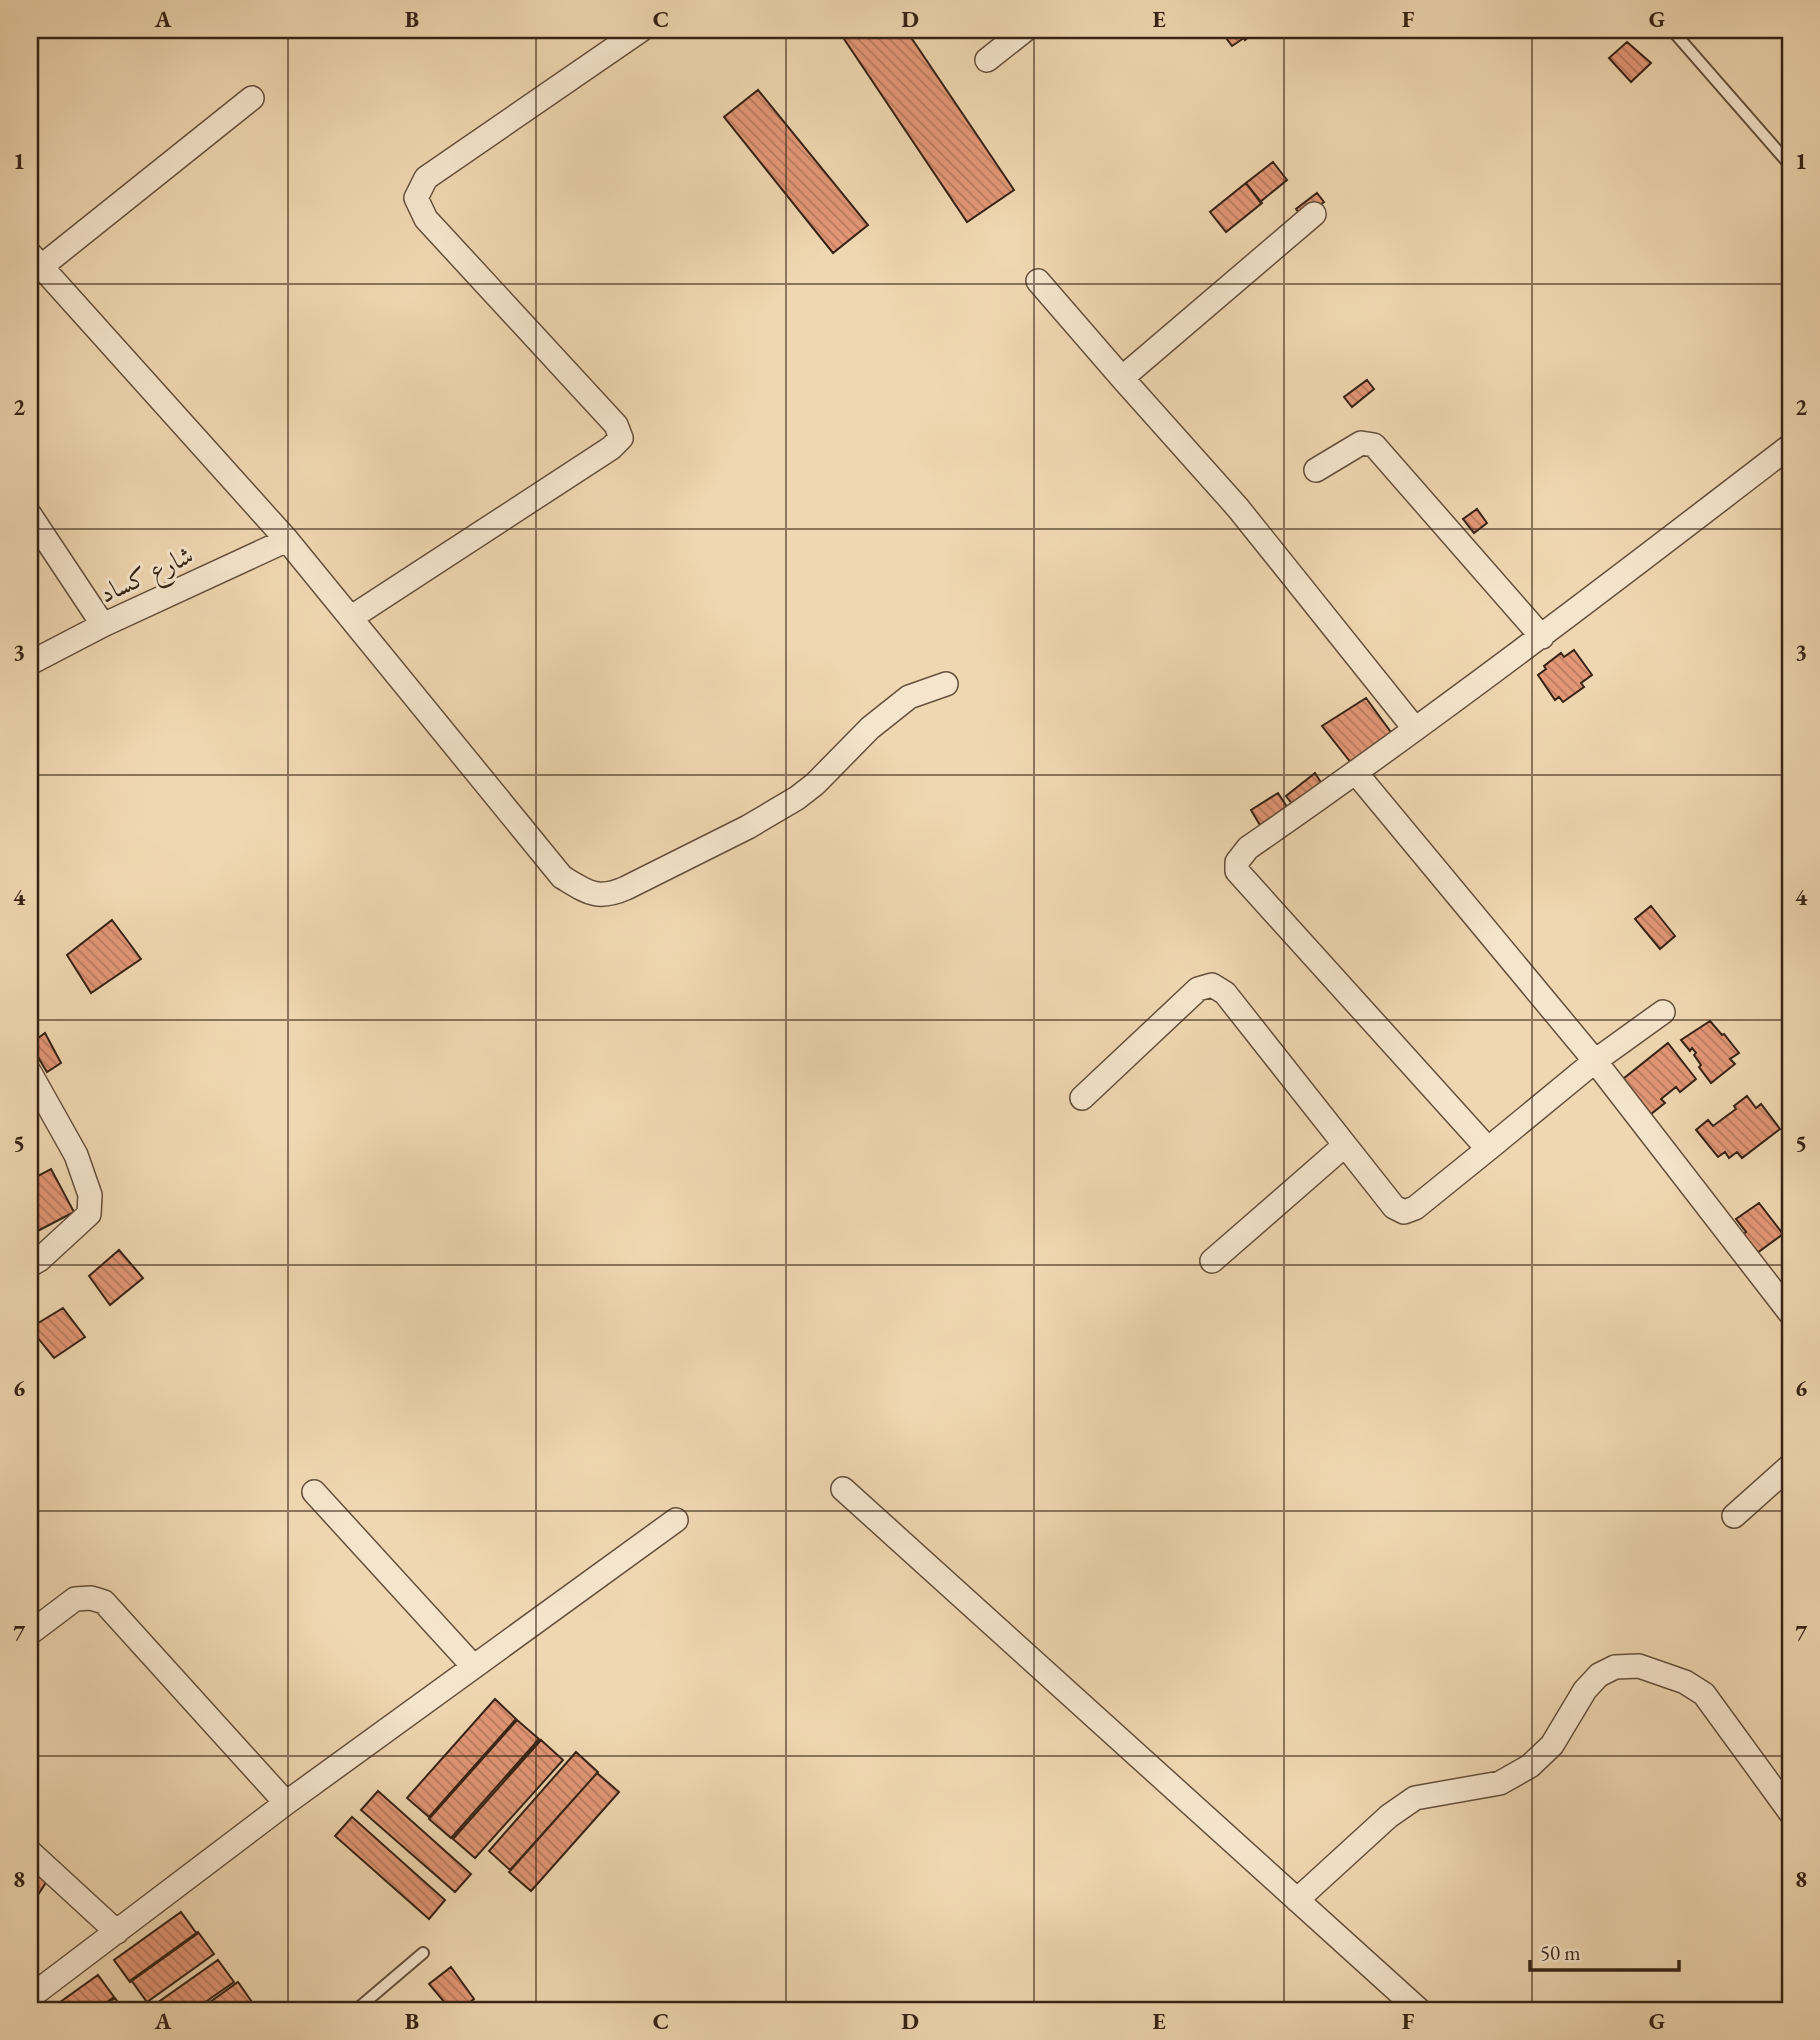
<svg xmlns="http://www.w3.org/2000/svg" width="1820" height="2040" font-family="'EB Garamond',Amiri,serif">
	<style>
		.building { fill: url(#building-back-hatch); stroke: #362315; stroke-width: 2 }
		.lines { fill: none; stroke-linecap: round; stroke-linejoin: round }
		.service-casing { stroke: #64503c; stroke-width: 14 }
		.minor-casing { stroke: #64503c; stroke-width: 26 }
		.service { stroke: #f5e5cc; stroke-width: 10 }
		.minor { stroke: #f5e5cc; stroke-width: 23 }
		.grid { fill: none; stroke: #362315; stroke-width: 2; stroke-opacity: 0.55 }
		.labels { text-anchor: middle; stroke-width: 6; stroke-linejoin: round; paint-order: stroke }
		.street-label { font-size: 26px; fill: #362315; stroke: #f5e5cc }
		.neatline { fill: none; stroke: #362315; stroke-width: 2.5 }
		.grid-label { font-size: 23px; text-anchor: middle; font-weight: bold; fill: #362315 }
	</style>
	<defs>
		<pattern id="building-back-hatch" width="6" height="6" patternUnits="userSpaceOnUse" patternTransform="scale(1.75)"><rect width="6" height="6" fill="#e39776"/><path d="M-1 5l2 2M0 0l6 6M5-1l2 2" fill="none" stroke="#b97b60"/></pattern>
	</defs>
	<rect width="100%" height="100%" fill="#efd7b1"/>
	<filter id="stains"><feTurbulence type="fractalNoise" baseFrequency=".00286" numOctaves="4"/><feColorMatrix values="0 0 0 0 .2 0 0 0 0 .09 0 0 0 0 .02 0 0 0 .5 -.17"/></filter>
	<radialGradient id="worn" r=".72"><stop offset=".6" stop-color="#630" stop-opacity="0"/><stop offset="1" stop-color="#630" stop-opacity=".3"/></radialGradient>
	<path class="building" d="M838,30H906L1014,190L967,222Z
		M1223,30H1256L1245,40L1244,38L1232,46L1221,31Z
		M1627,42L1651,63L1631,82L1609,58Z
		M758,90L868,225L833,253L724,117Z
		M1273,162L1287,180L1260,202L1246,183Z
		M1246,183L1262,203L1226,232L1210,212Z
		M1317,193L1324,202L1303,218L1296,209Z
		M1367,380L1374,389L1352,407L1344,397Z
		M1477,509L1487,523L1474,533L1463,519Z
		M1574,650L1592,675L1581,683L1584,687L1563,702L1559,697L1555,700L1538,675L1546,669L1544,666L1561,653L1564,657Z
		M1366,698L1393,735L1352,764L1322,726Z
		M1315,773L1325,789L1296,809L1286,796Z
		M1278,793L1287,807L1260,825L1251,810Z
		M1651,906L1675,936L1660,949L1635,919Z
		M112,920L141,959L91,993L67,955Z
		M1710,1021L1722,1035L1724,1034L1739,1053L1730,1059L1735,1064L1711,1083L1699,1067L1701,1065L1694,1055L1696,1053L1692,1048L1690,1051L1681,1040Z
		M45,1033L61,1063L47,1072L30,1044Z
		M1668,1043L1696,1079L1680,1092L1676,1087L1661,1099L1665,1103L1651,1114L1623,1079Z
		M1747,1096L1756,1108L1761,1104L1780,1129L1742,1158L1737,1152L1729,1158L1725,1152L1718,1157L1696,1130L1708,1120L1713,1126L1736,1109L1734,1106Z
		M51,1169L74,1212L30,1235V1180Z
		M1759,1203L1783,1234L1757,1253L1743,1235L1746,1232L1736,1219Z
		M119,1250L143,1278L110,1305L89,1276Z
		M63,1308L85,1337L54,1358L30,1328Z
		M495,1699L516,1719L429,1817L407,1798Z
		M517,1720L539,1739L451,1838L429,1819Z
		M541,1740L563,1760L475,1858L453,1839Z
		M576,1752L598,1772L510,1870L489,1851Z
		M597,1773L619,1792L531,1891L509,1872Z
		M378,1791L471,1874L455,1892L361,1810Z
		M352,1817L445,1900L429,1919L335,1836Z
		M30,1870L47,1881L32,1904L30,1902Z
		M181,1912L197,1934L130,1982L114,1960Z
		M198,1932L214,1954L147,2002L131,1980Z
		M218,1960L234,1982L194,2010H152L150,2008Z
		M451,1967L474,1999L460,2010H451L429,1984Z
		M98,1975L114,1997L96,2010H49Z
		M238,1982L254,2005L246,2010H199Z
		M115,1998L124,2010H97Z"/>
	<g class="lines">
		<defs>
			<path id="service" d="M1672,30L1790,165
				M356,2010L423,1953"/>
			<path id="minor" d="M987,60L1025,30
				M30,254L287,540L562,877C587,892 597,901 626,888L748,827L797,798L815,784L870,728L909,697L946,684
				M42,266L252,98
				M1038,281L1122,378L1238,508L1415,729
				M1122,378L1314,214
				M1316,470L1361,443L1374,445L1542,637
				M30,515L103,625
				M352,617L611,448L621,438L616,425L426,219L416,198L426,178L641,30
				M30,663L103,625L287,540
				M1356,773L1595,1061L1488,1149
				M1663,1012L1595,1061L1790,1313
				M30,1073L76,1155L90,1195L89,1214L39,1260L30,1265
				M1082,1098L1198,989L1212,985L1225,993L1394,1207L1404,1212L1415,1208L1488,1149L1237,871V862L1248,848C1433,720 1612,583 1790,446
				M1212,1261L1345,1145
				M843,1489L1419,2010
				M314,1492L473,1666
				M1734,1516L1790,1466
				M30,1633L75,1599L91,1598L104,1602L286,1803
				M30,1852L117,1932
				M1297,1900L1389,1816L1415,1798L1500,1783L1530,1766L1552,1745L1585,1690L1599,1675L1615,1667L1639,1666L1685,1682L1704,1694L1790,1812
				M30,1997L286,1803L676,1520"/>
		</defs>
		<use href="#service" class="service-casing"/>
		<use href="#minor" class="minor-casing"/>
		<use href="#service" class="service"/>
		<use href="#minor" class="minor"/>
	</g>
	<path class="grid" d="M288,30V2010M536,30V2010M786,30V2010M1034,30V2010M1284,30V2010M1532,30V2010M30,284H1790M30,529H1790M30,775H1790M30,1020H1790M30,1265H1790M30,1511H1790M30,1756H1790"/>
	<g class="labels">
		<g class="street-label">
			<text transform="translate(146 574) rotate(-25)" y="9">شارع كساد</text>
		</g>
	</g>
	<rect width="1820" height="2040" fill="none" stroke="#efd7b1" stroke-width="77"/>
	<path d="M1530 1960v10h149v-10" fill="none" stroke="#362315" stroke-width="3.5"/>
	<text x="1540" y="1960" font-size="21" fill="#362315" stroke="#f5e5cc" stroke-width="5" paint-order="stroke">50 m</text>
	<rect x="38" y="38" width="1744" height="1964" class="neatline"/>
	<g class="grid-label">
		<text x="163" y="27">A</text>
		<text x="412" y="27">B</text>
		<text x="661" y="27">C</text>
		<text x="910" y="27">D</text>
		<text x="1159" y="27">E</text>
		<text x="1408" y="27">F</text>
		<text x="1657" y="27">G</text>
		<text x="19" y="169">1</text>
		<text x="1801" y="169">1</text>
		<text x="19" y="415">2</text>
		<text x="1801" y="415">2</text>
		<text x="19" y="660">3</text>
		<text x="1801" y="660">3</text>
		<text x="19" y="905">4</text>
		<text x="1801" y="905">4</text>
		<text x="19" y="1151">5</text>
		<text x="1801" y="1151">5</text>
		<text x="19" y="1396">6</text>
		<text x="1801" y="1396">6</text>
		<text x="19" y="1641">7</text>
		<text x="1801" y="1641">7</text>
		<text x="19" y="1887">8</text>
		<text x="1801" y="1887">8</text>
		<text x="163" y="2029">A</text>
		<text x="412" y="2029">B</text>
		<text x="661" y="2029">C</text>
		<text x="910" y="2029">D</text>
		<text x="1159" y="2029">E</text>
		<text x="1408" y="2029">F</text>
		<text x="1657" y="2029">G</text>
	</g>
	<rect width="100%" height="100%" filter="url(#stains)"/>
	<rect width="100%" height="100%" fill="url(#worn)"/>
</svg>
